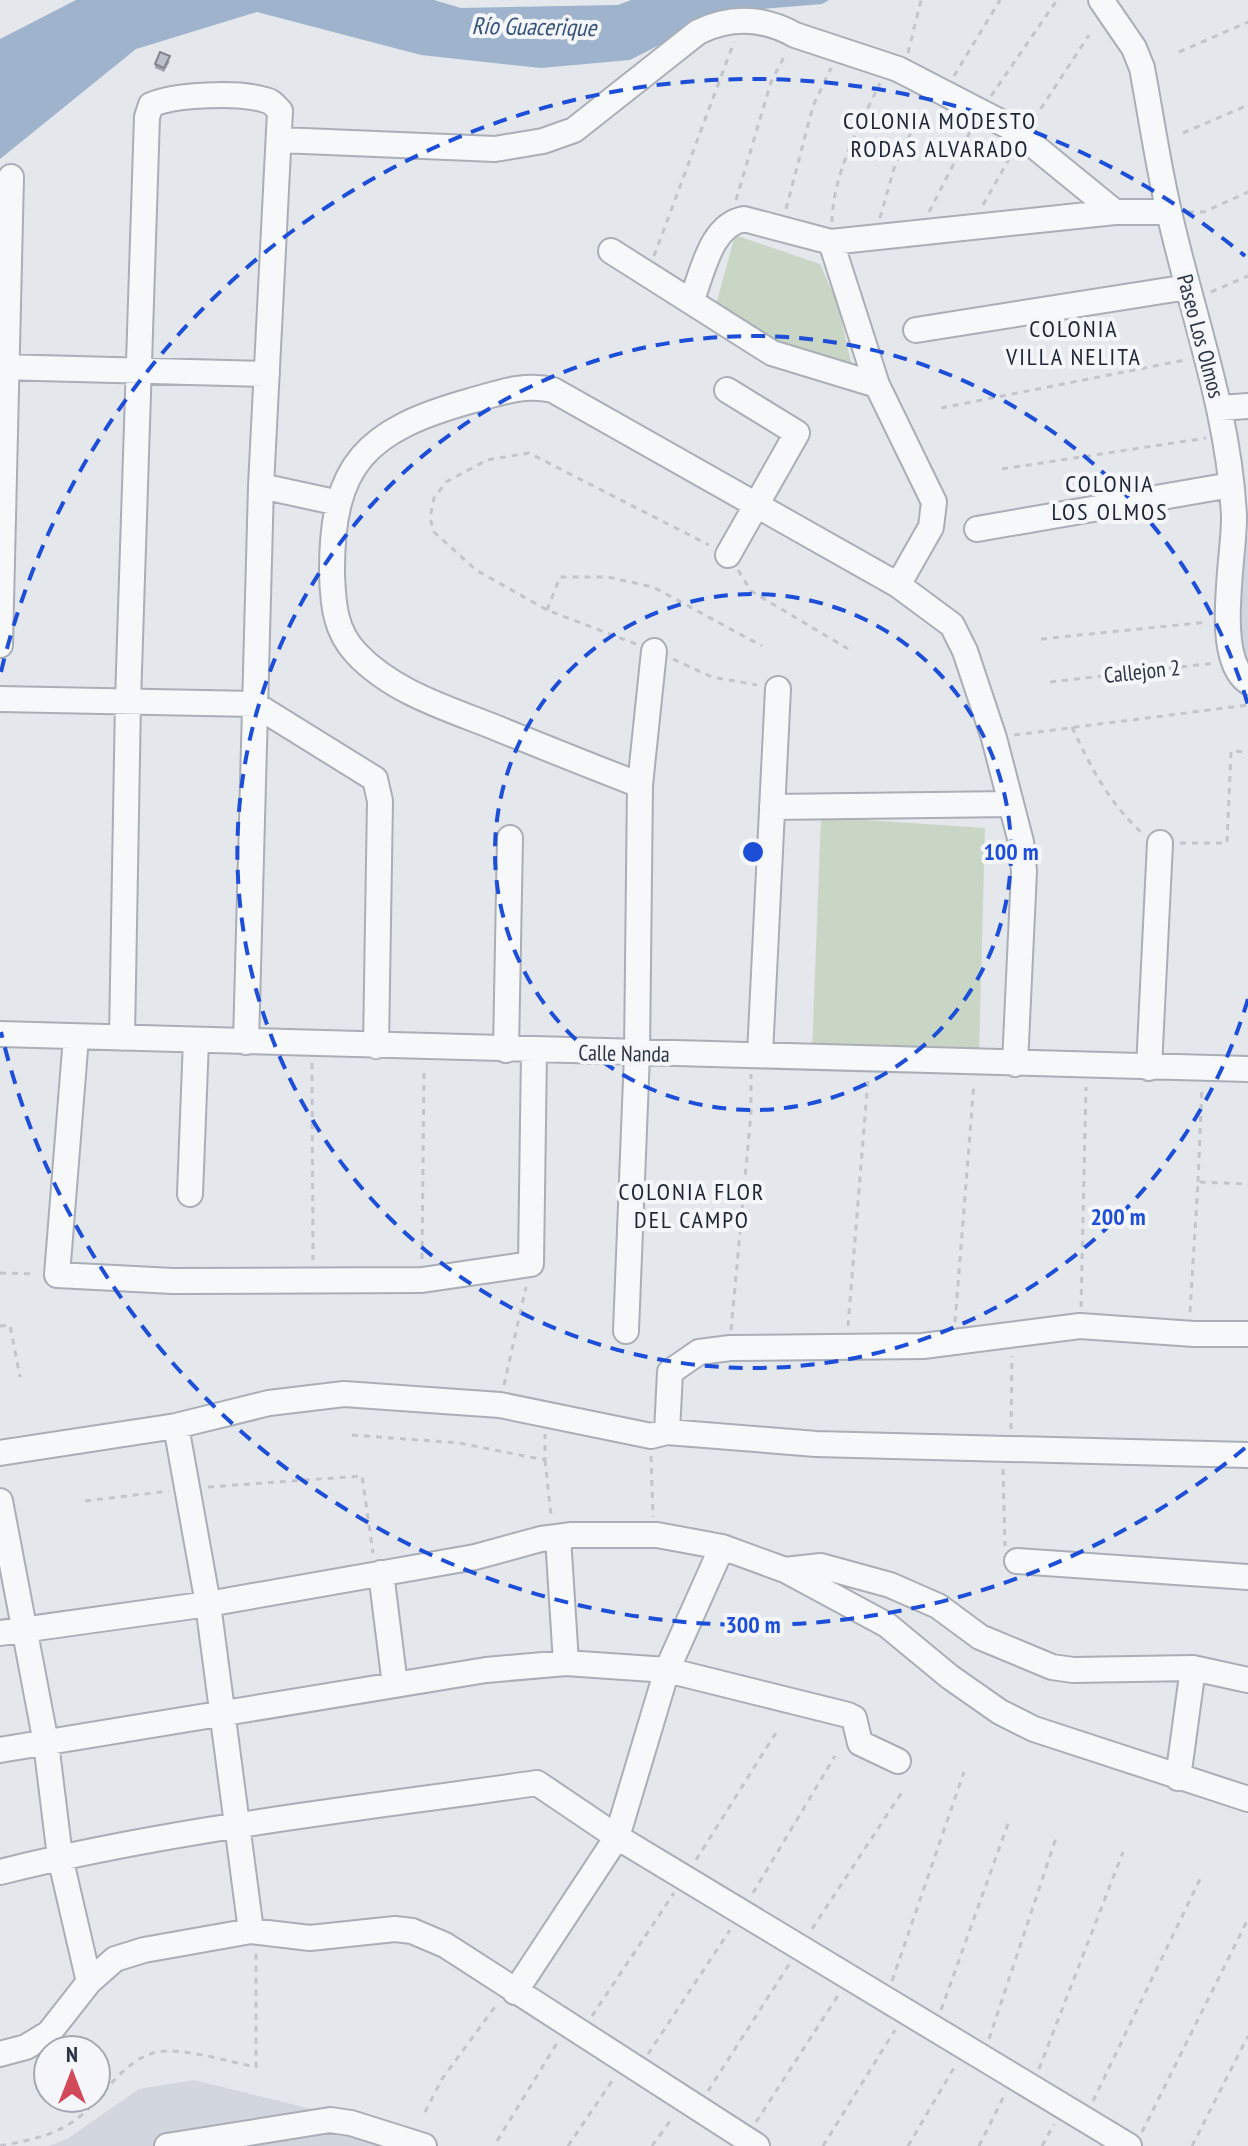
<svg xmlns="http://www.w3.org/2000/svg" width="1248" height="2146" font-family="'PT Sans Narrow',sans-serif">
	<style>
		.built { fill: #d2d6de }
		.green { fill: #c9d6c5 }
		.water { fill: #9fb4cc }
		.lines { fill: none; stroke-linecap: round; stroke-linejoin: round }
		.minor-casing { stroke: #a9aeb7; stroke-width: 28 }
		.path { stroke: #c2c5cb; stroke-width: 3; stroke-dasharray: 6 6; stroke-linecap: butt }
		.minor { stroke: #f7f8fa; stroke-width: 24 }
		.wall { fill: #a1a5ae }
		.building { fill: #bbc0ca; stroke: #83868d; stroke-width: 2 }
		.ring { fill: none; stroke: #1d4ed8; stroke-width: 4; stroke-dasharray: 14 10 }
		.labels { text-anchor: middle; stroke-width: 8; stroke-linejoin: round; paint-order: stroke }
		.street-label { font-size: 22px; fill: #2b3445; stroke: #f4f6f9 }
		.water-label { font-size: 24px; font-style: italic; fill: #34527a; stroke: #f4f6f9 }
		.neighbourhood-label { font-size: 24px; letter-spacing: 2px; fill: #1d2536; stroke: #f4f6f9 }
		.centre { fill: #1d4ed8; stroke: #f4f6f9; stroke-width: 4 }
		.ring-label { font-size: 24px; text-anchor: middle; font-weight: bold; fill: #1d4ed8; stroke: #f4f6f9; stroke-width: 8; stroke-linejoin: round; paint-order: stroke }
	</style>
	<rect width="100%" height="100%" fill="#e4e7ec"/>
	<path class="built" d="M1240,531L1248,536V671L1239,647Z
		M194,2080L328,2113L427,2146H48L67,2139L139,2089Z"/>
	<path class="green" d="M735,235L820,264L838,305L853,371L778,352L714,312Z
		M821,817L985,828L979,1053L812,1052Z"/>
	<path class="water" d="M76,0H434L461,8L618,5L631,0H829L822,4L724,12L630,60L541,68L421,55L257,12L136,49L0,159V39Z"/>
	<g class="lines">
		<defs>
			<path id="minor" d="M1101,0L1134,48L1142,68C1151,116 1158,165 1169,212C1192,314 1229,412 1234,516C1235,555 1212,657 1248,682
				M280,140L495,149L543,141L574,130L698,32C731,16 763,17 795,35L898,69L1012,128L1115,212
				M831,242L877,385L934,502L931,527L898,585
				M611,251L772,353L877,385
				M692,299C703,271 711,225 744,219L831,242L1115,212H1168
				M916,330L1188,287
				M0,367L267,374
				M727,390L797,433L728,555
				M1220,408L1248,406
				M261,486L339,503
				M977,529L1231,485
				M0,645L11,177
				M0,699L254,704L375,779L380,801L376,1046
				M640,785C593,767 546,748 499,729C450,709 393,693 356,653C335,631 333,604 332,574C331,463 367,430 470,401C499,393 524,383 553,390L898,585L952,625L965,651L994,738L1021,842L1024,871L1015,1064
				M772,807L1010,804
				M0,1034L1248,1069
				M76,1037L57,1275L173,1281L422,1280L531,1264L534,1051
				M122,1038L128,701L147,117L151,105C175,94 240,92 265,100C272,101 275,106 280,111L261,486L246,1042
				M506,1050L510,838
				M760,1054L778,689
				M1149,1068L1160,843
				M190,1194L196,1040
				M626,1331L637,1054L640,785L654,651
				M176,1426L208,1604L251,1931
				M667,1432L670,1372L699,1352L730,1348L923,1346L1080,1326L1194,1334H1248
				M0,1453L176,1426L269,1403L344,1394L500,1405L651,1436L667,1432L816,1444L1248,1455
				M0,1501L46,1743L60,1857L89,1982
				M558,1537L566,1663
				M1017,1561L1248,1577
				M785,1570L821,1566L890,1585L938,1606L980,1637L1052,1667L1073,1670L1193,1668L1248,1680
				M381,1573L395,1685
				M0,1633L208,1604L475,1557L541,1539L572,1535H657L722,1547L785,1570L887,1625L950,1677L1000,1712L1034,1729L1248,1799
				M0,1750L486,1670L566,1663L667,1670L848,1715L854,1718L860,1743L898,1761
				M1178,1778L1193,1668
				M0,1872C176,1828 358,1809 537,1783L617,1837L1129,2146
				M515,1992L617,1837L667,1670L722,1547
				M0,2054L26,2047L49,2033L89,1982L115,1959L144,1950L251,1931L310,1938L395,1929L412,1931L445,1945L757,2146
				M167,2146L330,2120L351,2123L424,2146"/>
		</defs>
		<use href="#minor" class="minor-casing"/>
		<path class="path" d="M1179,52L1248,22
			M908,53L921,0
			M954,76L1000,0
			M991,96L1057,0
			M1034,119L1089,35
			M1183,133L1248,105
			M736,200L771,82L786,53
			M983,205L1013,152
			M786,209L813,106L831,68
			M929,212L971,130
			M1188,212H1204L1248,192
			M880,218L895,165L924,107
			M832,222C833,173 859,127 880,83
			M654,256L734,42
			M1211,292L1248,276
			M941,408L1185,360
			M1002,469L1206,438
			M738,570L751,591L850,650
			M547,610L560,577H608L653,587L762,646
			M1041,639L1208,622
			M636,644L547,610L476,570L434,532L430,518L434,498L446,482L487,460L529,453L709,545
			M673,659L712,677L757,685
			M1050,682L1215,663
			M1072,727C1091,768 1109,803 1143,834
			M1014,735L1248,705
			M1180,843H1227L1231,751L1248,752
			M312,1063L313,1260
			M1198,1182L1202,1086
			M422,1259L424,1067
			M0,1273L36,1274
			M1081,1307L1086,1087
			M1190,1312L1198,1182L1248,1184
			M955,1322L974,1083
			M0,1326L10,1325L20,1377
			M848,1326L868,1079
			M731,1330L751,1113V1074
			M504,1385L526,1287
			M1011,1429L1012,1356
			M352,1435L459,1443L545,1460V1434
			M651,1456L653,1517
			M545,1460L551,1515
			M1003,1469L1005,1546
			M208,1487L362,1476L373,1553
			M85,1501L169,1491
			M696,1860L777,1731
			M753,1893L835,1756
			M812,1929L904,1789
			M892,1981L964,1772
			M941,2010L1009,1821
			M592,2016L674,1893
			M989,2039L1057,1835
			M648,2054L730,1930
			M1039,2069L1123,1852
			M708,2091L790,1963
			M1093,2101L1200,1879
			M425,2112L442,2079L497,2004
			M756,2122L839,1994
			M1142,2132L1248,1919
			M497,2141L557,2043
			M0,2146C25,2141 49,2137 71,2123C101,2104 120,2060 157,2052C183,2047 229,2062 256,2067V1950
			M568,2146L614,2078
			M652,2146L673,2117
			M823,2146L895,2030
			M908,2146L955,2066
			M979,2146L1005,2094
			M1042,2146L1054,2124
			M1192,2146L1248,2036"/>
		<use href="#minor" class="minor"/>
	</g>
	<path class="wall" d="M170,61L164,72L155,68V64Z"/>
	<path class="building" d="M160,52L170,56L164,68L155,64Z"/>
	<g class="ring">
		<circle cx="753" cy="852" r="258"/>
		<path d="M1248 999A516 516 0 1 1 1248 705"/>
		<path d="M1245 1448A773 773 0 0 1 1 1032M1 672A773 773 0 0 1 1245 256"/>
	</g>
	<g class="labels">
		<g class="street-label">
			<text transform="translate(1201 336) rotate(75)" y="8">Paseo Los Olmos</text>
			<text transform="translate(1142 671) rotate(-6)" y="8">Callejon 2</text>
			<text transform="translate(624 1053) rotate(1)" y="8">Calle Nanda</text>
		</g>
		<g class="water-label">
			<text transform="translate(534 27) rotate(1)" y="8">Río Guacerique</text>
		</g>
		<g class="neighbourhood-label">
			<text x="940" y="129">COLONIA MODESTO<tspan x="940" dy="28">RODAS ALVARADO</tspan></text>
			<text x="1074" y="337">COLONIA<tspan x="1074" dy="28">VILLA NELITA</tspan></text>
			<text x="1110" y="492">COLONIA<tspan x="1110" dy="28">LOS OLMOS</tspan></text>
			<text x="692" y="1200">COLONIA FLOR<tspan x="692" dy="28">DEL CAMPO</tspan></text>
		</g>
	</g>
	<circle cx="753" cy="852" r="12" class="centre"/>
	<g class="ring-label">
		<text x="1011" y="860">100 m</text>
		<text x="1118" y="1225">200 m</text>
		<text x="753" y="1633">300 m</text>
	</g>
	<g transform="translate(72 2074)"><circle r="38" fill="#f4f6f9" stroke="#a4a8b1" stroke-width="2"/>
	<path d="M0-6L14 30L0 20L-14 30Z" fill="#d1495b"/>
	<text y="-12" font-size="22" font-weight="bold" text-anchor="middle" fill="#2b3445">N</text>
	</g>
</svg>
